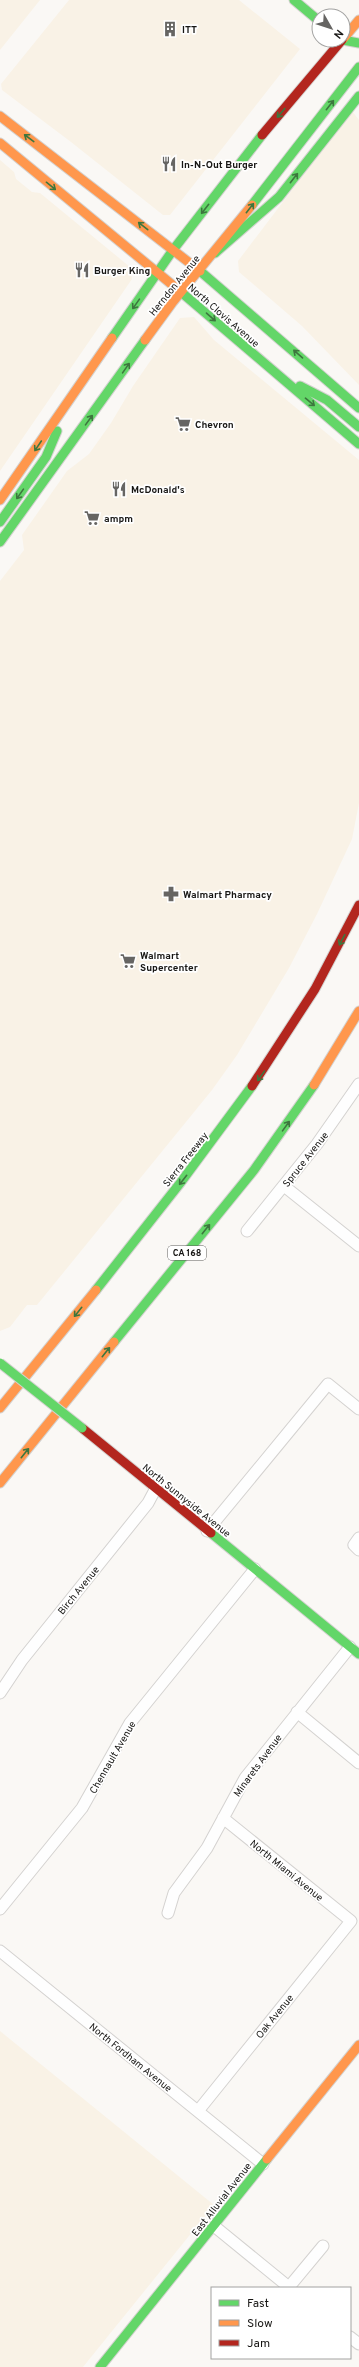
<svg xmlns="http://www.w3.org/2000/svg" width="359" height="2367" font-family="Overpass,sans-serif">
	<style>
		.commercial { fill: #f9f2e6 }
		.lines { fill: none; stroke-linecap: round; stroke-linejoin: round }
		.street-casing { stroke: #d4d2d0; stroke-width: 13 }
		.fast-casing { stroke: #d4d2d0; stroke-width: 11 }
		.slow-casing { stroke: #d4d2d0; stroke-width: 11 }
		.jam-casing { stroke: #d4d2d0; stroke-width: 11 }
		.street { stroke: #fefefe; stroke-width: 11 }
		.fast { stroke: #63d668; stroke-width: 9 }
		.slow { stroke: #ff974d; stroke-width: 9 }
		.jam { stroke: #b3261e; stroke-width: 9 }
		.fast-bridge-casing { stroke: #d4d2d0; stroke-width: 11; stroke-linecap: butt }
		.fast-bridge { stroke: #63d668; stroke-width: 9 }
		.oneway { stroke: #3d763e }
		.labels { text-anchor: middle; stroke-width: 3.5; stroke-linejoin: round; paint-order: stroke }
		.shield { fill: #fff; stroke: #5d5c5a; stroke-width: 1 }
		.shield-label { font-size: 9px; font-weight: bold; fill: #171614 }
		.poi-label { font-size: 10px; font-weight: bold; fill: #171614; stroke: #fff; text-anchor: start }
		.street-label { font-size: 10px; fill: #171614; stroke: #fff }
	</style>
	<rect width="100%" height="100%" fill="#faf8f5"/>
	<path class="commercial" d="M0,0H40L0,50Z
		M69,0H239L300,49L170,215H163L71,142L2,90L1,84Z
		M352,111L359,120V385L302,326L239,272L238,261Z
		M0,160L14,172L16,179L32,192L40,193L130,267L132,279L0,471Z
		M194,317L214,340L359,460V803L352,839L317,914L289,968L237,1055L212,1090L37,1305H27L10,1327L0,1331V581L24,550L22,535L67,471L89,454L111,423L133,386L180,318Z
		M0,2031L214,2205L83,2367H0Z"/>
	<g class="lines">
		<defs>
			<path id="street" d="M284,1186L359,1246
				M247,1231L317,1144L359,1084
				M207,1531L328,1384L359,1409
				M359,1538L354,1545L359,1550
				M0,1693L22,1660L148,1503L156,1488
				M297,1712L359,1763
				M0,1909L82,1808L130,1723L255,1569
				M168,1913L174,1893L207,1848L245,1778L350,1647
				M0,1951L263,2164
				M198,2111L351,1921L223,1818
				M214,2226L290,2288
				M289,2287L323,2246
				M350,2337L359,2344"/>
			<path id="fast" d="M294,0L319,21
				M343,40L359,43
				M252,205L359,67
				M215,253L279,197L359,96
				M200,271L359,408
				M181,292L359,444
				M112,338L173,250L262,135
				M300,386L327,400L359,427
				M0,522L46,457L57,431
				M0,542L145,340
				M96,1290L181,1182L252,1086
				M114,1342L254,1170L314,1085
				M211,1533L359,1654
				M100,2367L267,2159"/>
			<path id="slow" d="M343,39L359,20
				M0,116L200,271
				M0,143L181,292
				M145,340L172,303L252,205
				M0,500L112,338
				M314,1085L359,1011
				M0,1408L96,1290
				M0,1483L114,1342
				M267,2159L359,2045"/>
			<path id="jam" d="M262,135L342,40
				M252,1086L315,989L359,905
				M82,1428L211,1533"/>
		</defs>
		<use href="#street" class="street-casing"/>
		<use href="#fast" class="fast-casing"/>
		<use href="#slow" class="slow-casing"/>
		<use href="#jam" class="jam-casing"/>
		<use href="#street" class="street"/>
		<use href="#fast" class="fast"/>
		<use href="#slow" class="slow"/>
		<use href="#jam" class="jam"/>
		<defs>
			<path id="fast-bridge" d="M0,1363L82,1428"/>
		</defs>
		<use href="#fast-bridge" class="fast-bridge-casing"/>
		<use href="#fast-bridge" class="fast-bridge"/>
	</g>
	<defs><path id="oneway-shaft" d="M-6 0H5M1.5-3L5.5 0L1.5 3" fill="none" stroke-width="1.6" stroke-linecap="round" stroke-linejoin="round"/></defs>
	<g class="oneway">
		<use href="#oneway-shaft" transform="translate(330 105) rotate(-52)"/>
		<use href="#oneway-shaft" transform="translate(281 113) rotate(130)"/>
		<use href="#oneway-shaft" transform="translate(29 138) rotate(-143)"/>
		<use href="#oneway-shaft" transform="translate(294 178) rotate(-52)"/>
		<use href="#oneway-shaft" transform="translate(51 186) rotate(39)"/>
		<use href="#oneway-shaft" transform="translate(250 208) rotate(-52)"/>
		<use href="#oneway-shaft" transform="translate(205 209) rotate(128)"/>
		<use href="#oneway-shaft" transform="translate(143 226) rotate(-142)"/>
		<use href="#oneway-shaft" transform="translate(136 304) rotate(125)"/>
		<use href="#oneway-shaft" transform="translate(211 317) rotate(41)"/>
		<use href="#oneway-shaft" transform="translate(298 354) rotate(-139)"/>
		<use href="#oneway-shaft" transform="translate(126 368) rotate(-55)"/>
		<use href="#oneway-shaft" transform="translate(310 402) rotate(40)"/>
		<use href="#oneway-shaft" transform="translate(89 420) rotate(-54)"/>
		<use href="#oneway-shaft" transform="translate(38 446) rotate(124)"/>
		<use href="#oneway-shaft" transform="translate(20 494) rotate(125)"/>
		<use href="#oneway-shaft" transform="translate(342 940) rotate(118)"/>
		<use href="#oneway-shaft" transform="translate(261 1076) rotate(125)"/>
		<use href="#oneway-shaft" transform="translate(286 1126) rotate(-54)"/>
		<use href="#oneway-shaft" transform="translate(183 1180) rotate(128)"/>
		<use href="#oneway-shaft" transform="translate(206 1229) rotate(-51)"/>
		<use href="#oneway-shaft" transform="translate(78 1312) rotate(129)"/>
		<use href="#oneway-shaft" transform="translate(106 1352) rotate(-51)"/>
		<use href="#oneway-shaft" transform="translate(25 1453) rotate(-51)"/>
	</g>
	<defs>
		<symbol id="building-bare" viewBox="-9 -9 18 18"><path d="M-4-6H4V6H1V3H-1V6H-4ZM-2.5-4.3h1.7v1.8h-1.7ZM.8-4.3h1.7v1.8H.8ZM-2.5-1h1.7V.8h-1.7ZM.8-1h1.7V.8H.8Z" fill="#666563" stroke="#fff" stroke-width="2.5" paint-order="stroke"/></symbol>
		<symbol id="restaurant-bare" viewBox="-9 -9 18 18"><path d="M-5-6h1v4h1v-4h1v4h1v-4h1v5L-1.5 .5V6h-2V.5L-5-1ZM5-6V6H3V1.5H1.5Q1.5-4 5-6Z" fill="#666563" stroke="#fff" stroke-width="2.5" paint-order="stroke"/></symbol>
		<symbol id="supermarket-bare" viewBox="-9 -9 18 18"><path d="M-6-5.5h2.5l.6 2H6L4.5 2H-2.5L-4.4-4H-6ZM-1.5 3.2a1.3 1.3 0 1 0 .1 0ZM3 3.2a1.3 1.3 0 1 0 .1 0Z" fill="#666563" stroke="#fff" stroke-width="2.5" paint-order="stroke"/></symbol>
		<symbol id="pharmacy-bare" viewBox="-9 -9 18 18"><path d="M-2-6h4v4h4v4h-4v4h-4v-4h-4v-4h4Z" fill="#666563" stroke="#fff" stroke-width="2.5" paint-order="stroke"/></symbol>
	</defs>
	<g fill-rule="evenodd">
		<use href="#building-bare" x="159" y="18" width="22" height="22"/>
		<use href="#restaurant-bare" x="158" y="153" width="22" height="22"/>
		<use href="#restaurant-bare" x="71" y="259" width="22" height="22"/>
		<use href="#supermarket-bare" x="172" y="413" width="22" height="22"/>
		<use href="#restaurant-bare" x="108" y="478" width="22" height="22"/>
		<use href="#supermarket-bare" x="81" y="507" width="22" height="22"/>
		<use href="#pharmacy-bare" x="160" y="883" width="22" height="22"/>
		<use href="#supermarket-bare" x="117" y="950" width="22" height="22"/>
	</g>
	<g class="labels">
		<rect class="shield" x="168" y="1246" width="38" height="14" rx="3"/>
		<g class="shield-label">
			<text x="187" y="1256">CA 168</text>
		</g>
		<g class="poi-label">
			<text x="182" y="33">ITT</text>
			<text x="181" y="168">In-N-Out Burger</text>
			<text x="94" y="274">Burger King</text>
			<text x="195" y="428">Chevron</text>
			<text x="131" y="493">McDonald's</text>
			<text x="104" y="522">ampm</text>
			<text x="183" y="898">Walmart Pharmacy</text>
			<text x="140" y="959">Walmart<tspan x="140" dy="12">Supercenter</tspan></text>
		</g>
		<g class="street-label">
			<text transform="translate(174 285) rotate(-51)" y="4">Herndon Avenue</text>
			<text transform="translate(224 315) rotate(41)" y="4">North Clovis Avenue</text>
			<text transform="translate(185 1159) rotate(-52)" y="4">Sierra Freeway</text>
			<text transform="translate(305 1159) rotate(-52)" y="4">Spruce Avenue</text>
			<text transform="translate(187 1500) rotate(39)" y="4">North Sunnyside Avenue</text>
			<text transform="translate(78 1590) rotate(-51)" y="4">Birch Avenue</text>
			<text transform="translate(112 1757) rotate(-60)" y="4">Chennault Avenue</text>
			<text transform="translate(257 1765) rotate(-54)" y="4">Minarets Avenue</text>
			<text transform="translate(287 1870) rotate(39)" y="4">North Miami Avenue</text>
			<text transform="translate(274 2016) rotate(-51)" y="4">Oak Avenue</text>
			<text transform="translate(131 2057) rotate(39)" y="4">North Fordham Avenue</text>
			<text transform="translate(221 2199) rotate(-52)" y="4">East Alluvial Avenue</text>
		</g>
	</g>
	<rect x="211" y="2287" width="140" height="72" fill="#ffffff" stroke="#a2a2a1"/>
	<rect x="219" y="2300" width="20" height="6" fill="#63d668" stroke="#a2a2a1"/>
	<text x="247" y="2307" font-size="12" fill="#171614">Fast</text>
	<rect x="219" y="2320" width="20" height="6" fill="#ff974d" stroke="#a2a2a1"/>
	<text x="247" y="2327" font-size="12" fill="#171614">Slow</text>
	<rect x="219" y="2340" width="20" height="6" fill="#b3261e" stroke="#a2a2a1"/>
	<text x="247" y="2347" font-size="12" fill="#171614">Jam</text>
	<g transform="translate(331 28) rotate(129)"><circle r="19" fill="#ffffff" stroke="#a2a2a1"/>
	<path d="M0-3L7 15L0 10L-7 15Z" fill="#666563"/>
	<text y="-6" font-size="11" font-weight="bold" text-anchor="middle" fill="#171614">N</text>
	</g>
</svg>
